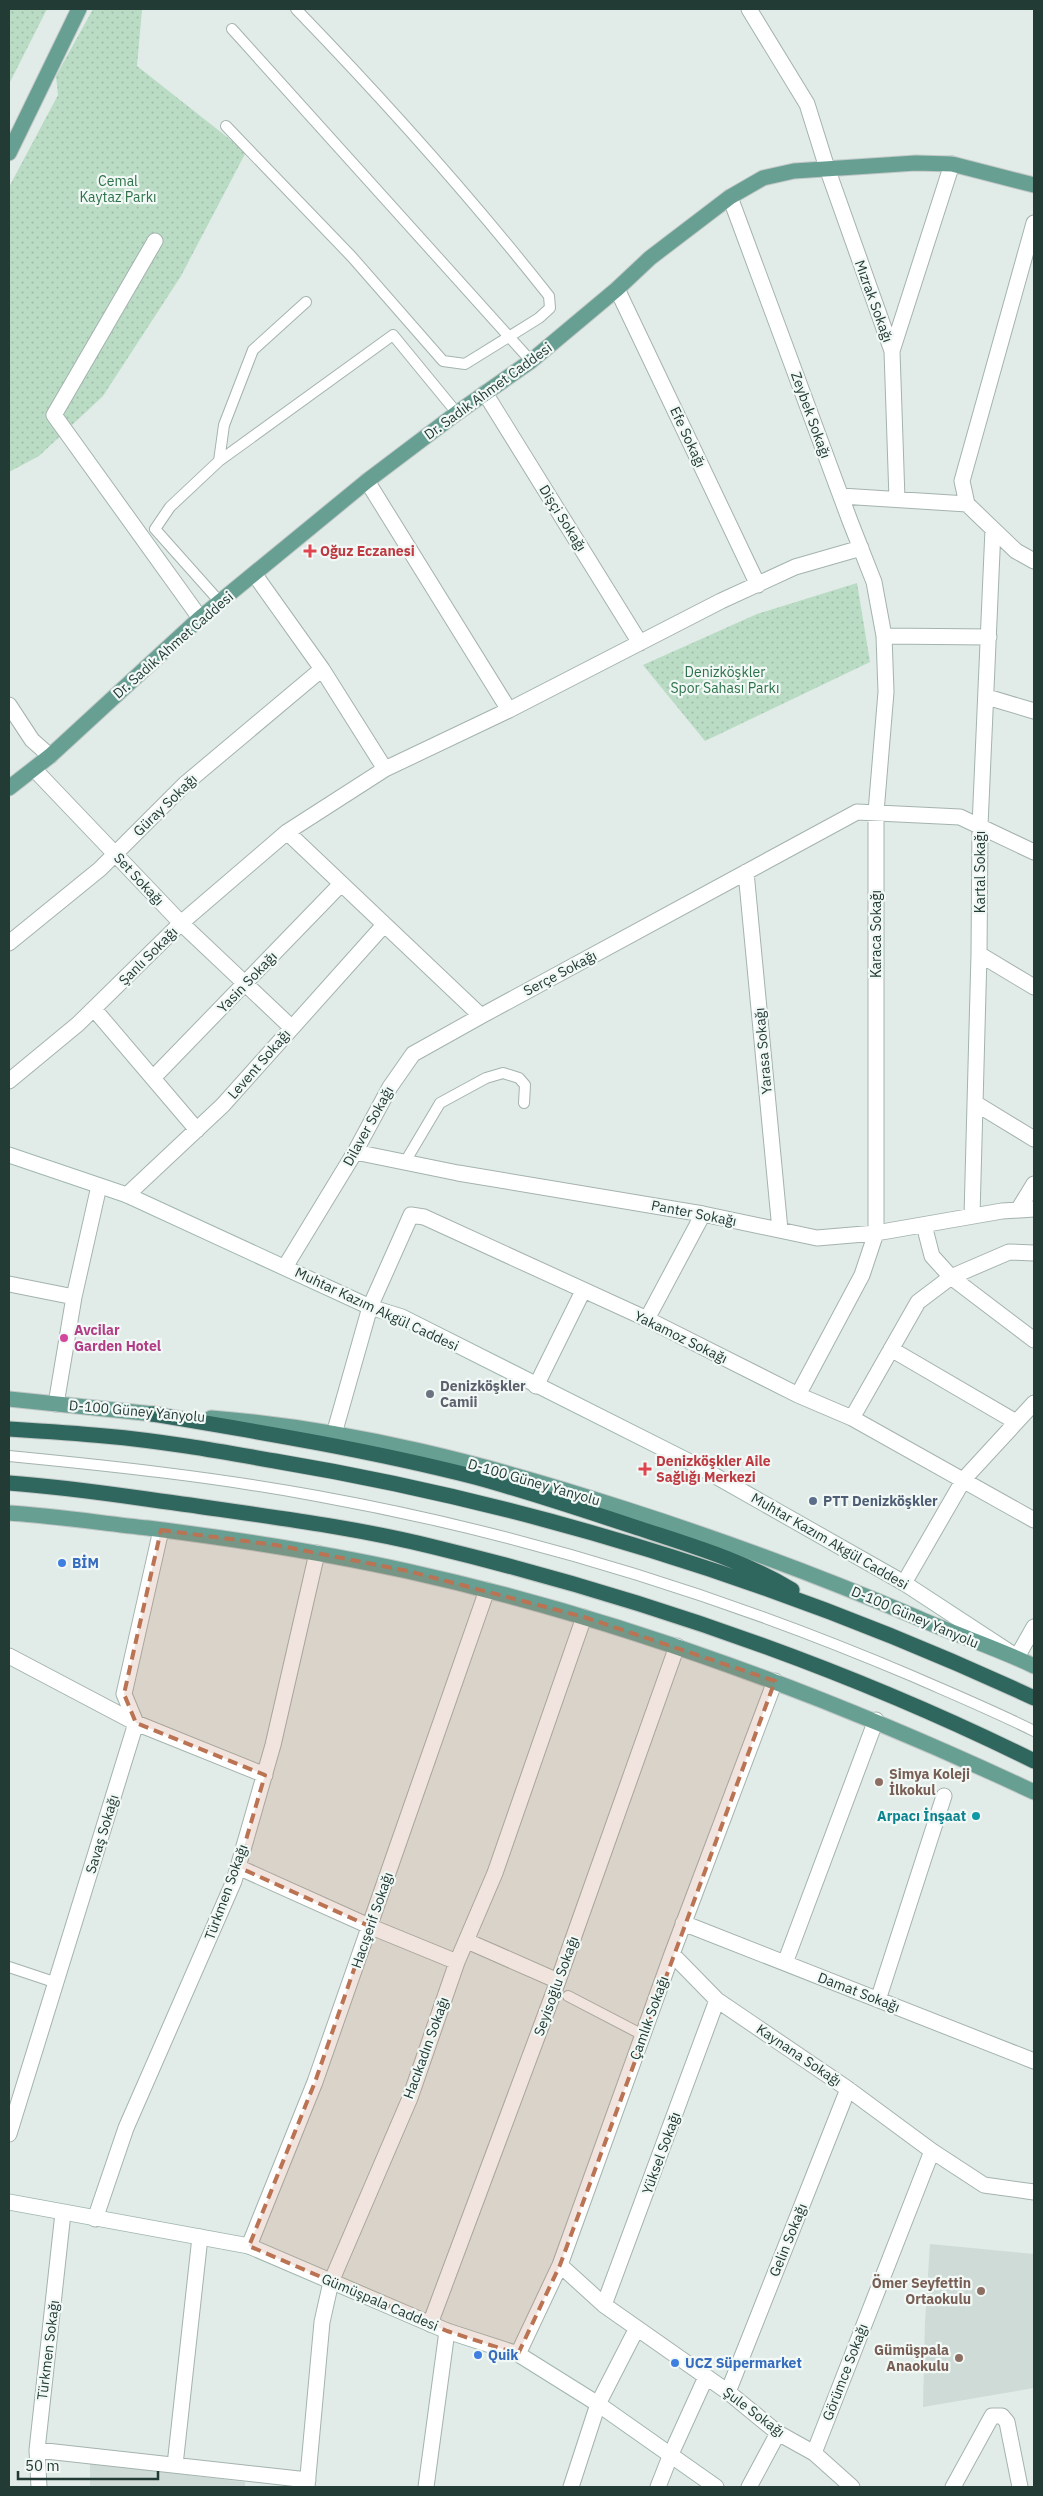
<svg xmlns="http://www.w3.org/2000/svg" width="1043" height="2496" font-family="'IBM Plex Sans',sans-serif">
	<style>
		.built { fill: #cfdbd6 }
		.green { fill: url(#green-dots) }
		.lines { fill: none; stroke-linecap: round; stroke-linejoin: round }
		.lane-casing { stroke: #a4b3ae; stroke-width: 12 }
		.street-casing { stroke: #a4b3ae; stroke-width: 17 }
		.secondary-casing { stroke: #a0b6af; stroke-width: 17 }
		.primary-casing { stroke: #c1c8c6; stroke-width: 17 }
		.highway-casing { stroke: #c1c8c6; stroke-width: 17 }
		.lane { stroke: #fff; stroke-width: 10 }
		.street { stroke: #fff; stroke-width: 15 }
		.secondary { stroke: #fff; stroke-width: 15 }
		.primary { stroke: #679f93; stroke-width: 15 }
		.highway { stroke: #2f665d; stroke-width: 15 }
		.marked { fill: #ba7353; fill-opacity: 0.2; stroke: #ba7353; stroke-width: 4; stroke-dasharray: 10 6; stroke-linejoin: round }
		.health-dot { fill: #e0444e; stroke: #f1f8f5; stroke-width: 2 }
		.hotel-dot { fill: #d1479c; stroke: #f1f8f5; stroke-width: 2 }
		.worship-dot { fill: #6b7280; stroke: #f1f8f5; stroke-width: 2 }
		.service-dot { fill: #5c6f8a; stroke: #f1f8f5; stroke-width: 2 }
		.shop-dot { fill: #3f7fe0; stroke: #f1f8f5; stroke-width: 2 }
		.education-dot { fill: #8d6e63; stroke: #f1f8f5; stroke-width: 2 }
		.culture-dot { fill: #0f9aa8; stroke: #f1f8f5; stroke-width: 2 }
		.labels { text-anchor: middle; stroke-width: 4.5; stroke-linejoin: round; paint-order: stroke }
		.park-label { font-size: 14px; fill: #2d714a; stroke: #f1f8f5 }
		.street-label { font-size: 14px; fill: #223b35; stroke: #f1f8f5 }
		.health-label { font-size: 14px; font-weight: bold; fill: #be3a42; stroke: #f1f8f5; text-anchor: start }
		.hotel-label { font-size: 14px; font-weight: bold; fill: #b23c85; stroke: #f1f8f5; text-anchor: start }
		.worship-label { font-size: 14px; font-weight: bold; fill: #5b616d; stroke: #f1f8f5; text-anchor: start }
		.service-label { font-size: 14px; font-weight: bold; fill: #4e5e75; stroke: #f1f8f5; text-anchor: start }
		.shop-label { font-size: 14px; font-weight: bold; fill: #366cbe; stroke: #f1f8f5; text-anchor: start }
		.education-label { font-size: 14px; font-weight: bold; fill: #785e54; stroke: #f1f8f5; text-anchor: end }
		.culture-label { font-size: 14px; font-weight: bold; fill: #0d838f; stroke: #f1f8f5; text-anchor: end }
	</style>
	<defs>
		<pattern id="green-dots" width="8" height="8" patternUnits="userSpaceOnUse" patternTransform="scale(1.25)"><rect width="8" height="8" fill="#badcc5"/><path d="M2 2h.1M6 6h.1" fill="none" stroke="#a0beaa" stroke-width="1.8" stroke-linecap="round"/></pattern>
	</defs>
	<rect width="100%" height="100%" fill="#e1ebe7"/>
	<path class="built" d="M930,2244L1034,2254V2388L923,2407L925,2322Z
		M90,2463L245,2482V2487H90Z"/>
	<path class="green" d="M9,9H47L9,84Z
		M93,9H142L137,66L246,152L181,276L103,396L39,456L9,472V187L58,95L56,76Z
		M857,583L870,662L705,741L643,665L757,614Z"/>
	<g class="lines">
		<defs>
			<path id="lane" d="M232,29L531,361
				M226,126L352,257L443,361L465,364L539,318L550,308L549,296C470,196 385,101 296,9
				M219,461L224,425L253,350L306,302
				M220,602L155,529L170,507L219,461L393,335L457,413
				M405,1162L440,1103L486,1078L503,1073L519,1078L525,1085L524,1103
				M9,1456C112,1466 215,1477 317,1496C521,1533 722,1595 912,1676C953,1694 994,1711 1034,1731
				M9,1967L57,1983
				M568,1996L643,2035"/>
			<path id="street" d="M749,9L807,104L827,168L892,351L897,499
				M730,197L850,521L874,582L884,636L886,692L876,812V1233L862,1275L798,1395
				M1034,223L962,481L967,504L1016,551L1034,561
				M155,241L54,415L200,618
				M617,289L758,585
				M892,351L952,164
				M485,393L640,643
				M367,481L509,710
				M841,496L967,504
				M255,575L322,669L385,769
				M884,636L989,637
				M987,697L1034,711
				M9,705L32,740L50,756
				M34,769L181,923L291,1027
				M287,832L481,1016L857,812L960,817L1034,852
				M746,872L780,1230
				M9,943L100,869L185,784L322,669
				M979,954L1034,987
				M94,1009L197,1130
				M153,1078L341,884
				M9,1081L78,1024L181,923L287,832L385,769L509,710L721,601L795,567L861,548
				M975,1103L1034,1139
				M355,1152L458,1173L703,1214L817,1238L876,1233L1002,1211L1034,1209
				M127,1195L223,1105L384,925
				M1018,1210L1034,1184
				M972,1216L979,954L980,826L993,529
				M924,1225L932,1256L951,1277L1034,1340
				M285,1267L355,1152L390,1087L413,1054L481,1016
				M9,1284L74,1297
				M647,1319L703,1214
				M891,1349L1016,1422
				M536,1386L583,1291
				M56,1404L74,1297L99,1186
				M852,1418L918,1302L951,1277L1009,1252L1034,1253
				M334,1434L370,1307L411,1215L424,1217L647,1319L798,1395L852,1418L1034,1520
				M904,1583L964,1479L1034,1403
				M9,1656L136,1723L265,1775
				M238,1867L369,1926L457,1962
				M683,1923L1034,2061
				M467,1941L558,1981
				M672,1954L717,2000L848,2089L932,2151L984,2185L1034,2192
				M785,1963L876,1720
				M878,2000L944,1796
				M9,2134L136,1723L124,1694L161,1530
				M95,2219L126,2128L234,1881L273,1745L317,1553
				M249,2246L315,2082L487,1590
				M560,2265L604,2305L728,2392L778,2433L814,2453L852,2487
				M604,2305L717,2000
				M430,2324L558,1981L677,1646
				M518,2354L560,2265L672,1954L775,1681
				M728,2392L848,2089
				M37,2450L308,2480
				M814,2453L932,2151
				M175,2465L200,2237
				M39,2487L37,2450L63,2213
				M307,2487L322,2322L331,2282L410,2098L457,1962L495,1873L584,1617
				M426,2487L447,2331
				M571,2487L598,2404L637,2328
				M658,2487L671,2454L706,2377
				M749,2487L778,2433
				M953,2487L992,2416H1002L1007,2422L1020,2487"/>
			<path id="secondary" d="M9,1155L127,1195L370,1307L402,1317L696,1465L904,1583L1017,1657L1034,1627
				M9,2202L249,2246L447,2331L518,2354L598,2404L716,2487"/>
			<path id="primary" d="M9,153L79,9
				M9,788L50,756L200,618L367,481L457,413L531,361L617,289L650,258L730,197L763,178L794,171L916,163L952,164L1034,185
				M9,1399L163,1415
				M211,1418C353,1429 490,1465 625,1509C725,1541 822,1577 918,1618C956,1635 997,1648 1034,1666
				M9,1513C55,1516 101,1523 148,1528C235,1539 321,1552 407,1571C625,1619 833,1698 1034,1792"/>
			<path id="highway" d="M152,1414C260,1432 369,1450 475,1477C530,1492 584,1510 638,1528C689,1545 745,1561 792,1590
				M9,1429C41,1431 73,1433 105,1436C162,1441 218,1451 275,1461C537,1505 793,1586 1034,1698
				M9,1483C69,1487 130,1497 190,1505C271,1517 354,1527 434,1547C640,1597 844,1667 1034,1761"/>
		</defs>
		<use href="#lane" class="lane-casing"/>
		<use href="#street" class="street-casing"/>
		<use href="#secondary" class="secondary-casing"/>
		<use href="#primary" class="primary-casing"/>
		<use href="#highway" class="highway-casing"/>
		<use href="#lane" class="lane"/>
		<use href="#street" class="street"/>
		<use href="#secondary" class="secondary"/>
		<use href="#primary" class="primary"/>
		<use href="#highway" class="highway"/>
	</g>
	<path class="marked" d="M161,1530L276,1545L408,1571L584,1617L775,1681L560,2265L518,2354L447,2331L249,2246L315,2082L369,1926L238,1867L265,1775L136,1723L124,1694Z"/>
	<g class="health-dot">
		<path d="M307.5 543.5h5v5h5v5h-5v5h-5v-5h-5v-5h5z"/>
		<path d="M642.5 1461.5h5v5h5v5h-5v5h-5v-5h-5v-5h5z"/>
	</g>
	<circle class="hotel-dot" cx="64" cy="1338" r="5"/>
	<circle class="worship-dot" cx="430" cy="1394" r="5"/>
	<circle class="service-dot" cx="813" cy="1501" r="5"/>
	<g class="shop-dot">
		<circle cx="62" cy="1563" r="5"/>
		<circle cx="478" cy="2355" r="5"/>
		<circle cx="675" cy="2363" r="5"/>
	</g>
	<g class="education-dot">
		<circle cx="879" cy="1782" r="5"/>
		<circle cx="981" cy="2291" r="5"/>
		<circle cx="959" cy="2358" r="5"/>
	</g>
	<circle class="culture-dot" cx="976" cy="1816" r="5"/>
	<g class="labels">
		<g class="park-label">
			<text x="118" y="186">Cemal<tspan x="118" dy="16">Kaytaz Parkı</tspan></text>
			<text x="725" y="677">Denizköşkler<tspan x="725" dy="16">Spor Sahası Parkı</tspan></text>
		</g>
		<g class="street-label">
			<text transform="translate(874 301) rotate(70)" y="5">Mızrak Sokağı</text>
			<text transform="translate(488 391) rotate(-36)" y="5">Dr. Sadık Ahmet Caddesi</text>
			<text transform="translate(811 415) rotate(70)" y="5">Zeybek Sokağı</text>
			<text transform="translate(688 437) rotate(65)" y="5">Efe Sokağı</text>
			<text transform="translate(563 518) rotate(58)" y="5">Dişçi Sokağı</text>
			<text transform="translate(173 645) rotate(-41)" y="5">Dr. Sadık Ahmet Caddesi</text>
			<text transform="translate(165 805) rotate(-44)" y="5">Güray Sokağı</text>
			<text transform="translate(980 872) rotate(-90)" y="5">Kartal Sokağı</text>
			<text transform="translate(139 879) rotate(47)" y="5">Set Sokağı</text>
			<text transform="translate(876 934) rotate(-90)" y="5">Karaca Sokağı</text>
			<text transform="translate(148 956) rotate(-45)" y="5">Şanlı Sokağı</text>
			<text transform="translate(560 973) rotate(-28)" y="5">Serçe Sokağı</text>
			<text transform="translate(247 982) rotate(-46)" y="5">Yasin Sokağı</text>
			<text transform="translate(763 1051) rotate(-95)" y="5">Yarasa Sokağı</text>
			<text transform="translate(259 1064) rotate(-49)" y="5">Levent Sokağı</text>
			<text transform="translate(368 1126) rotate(-61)" y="5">Dilaver Sokağı</text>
			<text transform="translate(694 1213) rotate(11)" y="5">Panter Sokağı</text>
			<text transform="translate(377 1309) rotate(25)" y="5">Muhtar Kazım Akgül Caddesi</text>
			<text transform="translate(681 1337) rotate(26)" y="5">Yakamoz Sokağı</text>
			<text transform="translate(137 1411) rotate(5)" y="5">D-100 Güney Yanyolu</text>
			<text transform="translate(534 1482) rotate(16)" y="5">D-100 Güney Yanyolu</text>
			<text transform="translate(830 1541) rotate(30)" y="5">Muhtar Kazım Akgül Caddesi</text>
			<text transform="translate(915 1617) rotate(23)" y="5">D-100 Güney Yanyolu</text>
			<text transform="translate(102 1834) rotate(-73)" y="5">Savaş Sokağı</text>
			<text transform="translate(226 1892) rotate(-70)" y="5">Türkmen Sokağı</text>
			<text transform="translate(372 1920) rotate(-71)" y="5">Hacışerif Sokağı</text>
			<text transform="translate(556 1986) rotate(-70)" y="5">Seyisoğlu Sokağı</text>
			<text transform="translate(859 1992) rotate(21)" y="5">Damat Sokağı</text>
			<text transform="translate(649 2018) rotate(-70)" y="5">Çamlık Sokağı</text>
			<text transform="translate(426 2048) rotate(-70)" y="5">Hacıkadın Sokağı</text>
			<text transform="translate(799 2055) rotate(34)" y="5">Kaynana Sokağı</text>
			<text transform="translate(661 2153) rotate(-70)" y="5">Yüksel Sokağı</text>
			<text transform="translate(788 2240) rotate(-68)" y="5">Gelin Sokağı</text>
			<text transform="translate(380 2302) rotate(23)" y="5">Gümüşpala Caddesi</text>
			<text transform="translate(48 2350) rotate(-83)" y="5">Türkmen Sokağı</text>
			<text transform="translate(845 2372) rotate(-69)" y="5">Görümce Sokağı</text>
			<text transform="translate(754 2412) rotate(37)" y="5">Şule Sokağı</text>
		</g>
		<g class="health-label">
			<text x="320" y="556">Oğuz Eczanesi</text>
			<text x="656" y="1466">Denizköşkler Aile<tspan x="656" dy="16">Sağlığı Merkezi</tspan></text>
		</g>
		<g class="hotel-label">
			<text x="74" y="1335">Avcilar<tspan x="74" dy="16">Garden Hotel</tspan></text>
		</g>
		<g class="worship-label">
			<text x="440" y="1391">Denizköşkler<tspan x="440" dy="16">Camii</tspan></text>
		</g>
		<g class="service-label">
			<text x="823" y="1506">PTT Denizköşkler</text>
		</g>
		<g class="shop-label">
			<text x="72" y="1568">BİM</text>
			<text x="488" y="2360">Quik</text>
			<text x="685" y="2368">UCZ Süpermarket</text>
		</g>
		<g class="education-label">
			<text x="889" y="1779" text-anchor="start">Simya Koleji<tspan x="889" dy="16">İlkokul</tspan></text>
			<text x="971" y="2288">Ömer Seyfettin<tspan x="971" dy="16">Ortaokulu</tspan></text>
			<text x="949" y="2355">Gümüşpala<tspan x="949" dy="16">Anaokulu</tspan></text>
		</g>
		<g class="culture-label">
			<text x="966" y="1821">Arpacı İnşaat</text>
		</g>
	</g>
	<rect width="1043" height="2496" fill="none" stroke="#223b35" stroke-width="20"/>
	<path d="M18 2471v8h140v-8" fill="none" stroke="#223b35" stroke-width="2.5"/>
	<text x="25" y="2471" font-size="15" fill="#223b35" stroke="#f1f8f5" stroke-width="4" paint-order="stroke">50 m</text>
</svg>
